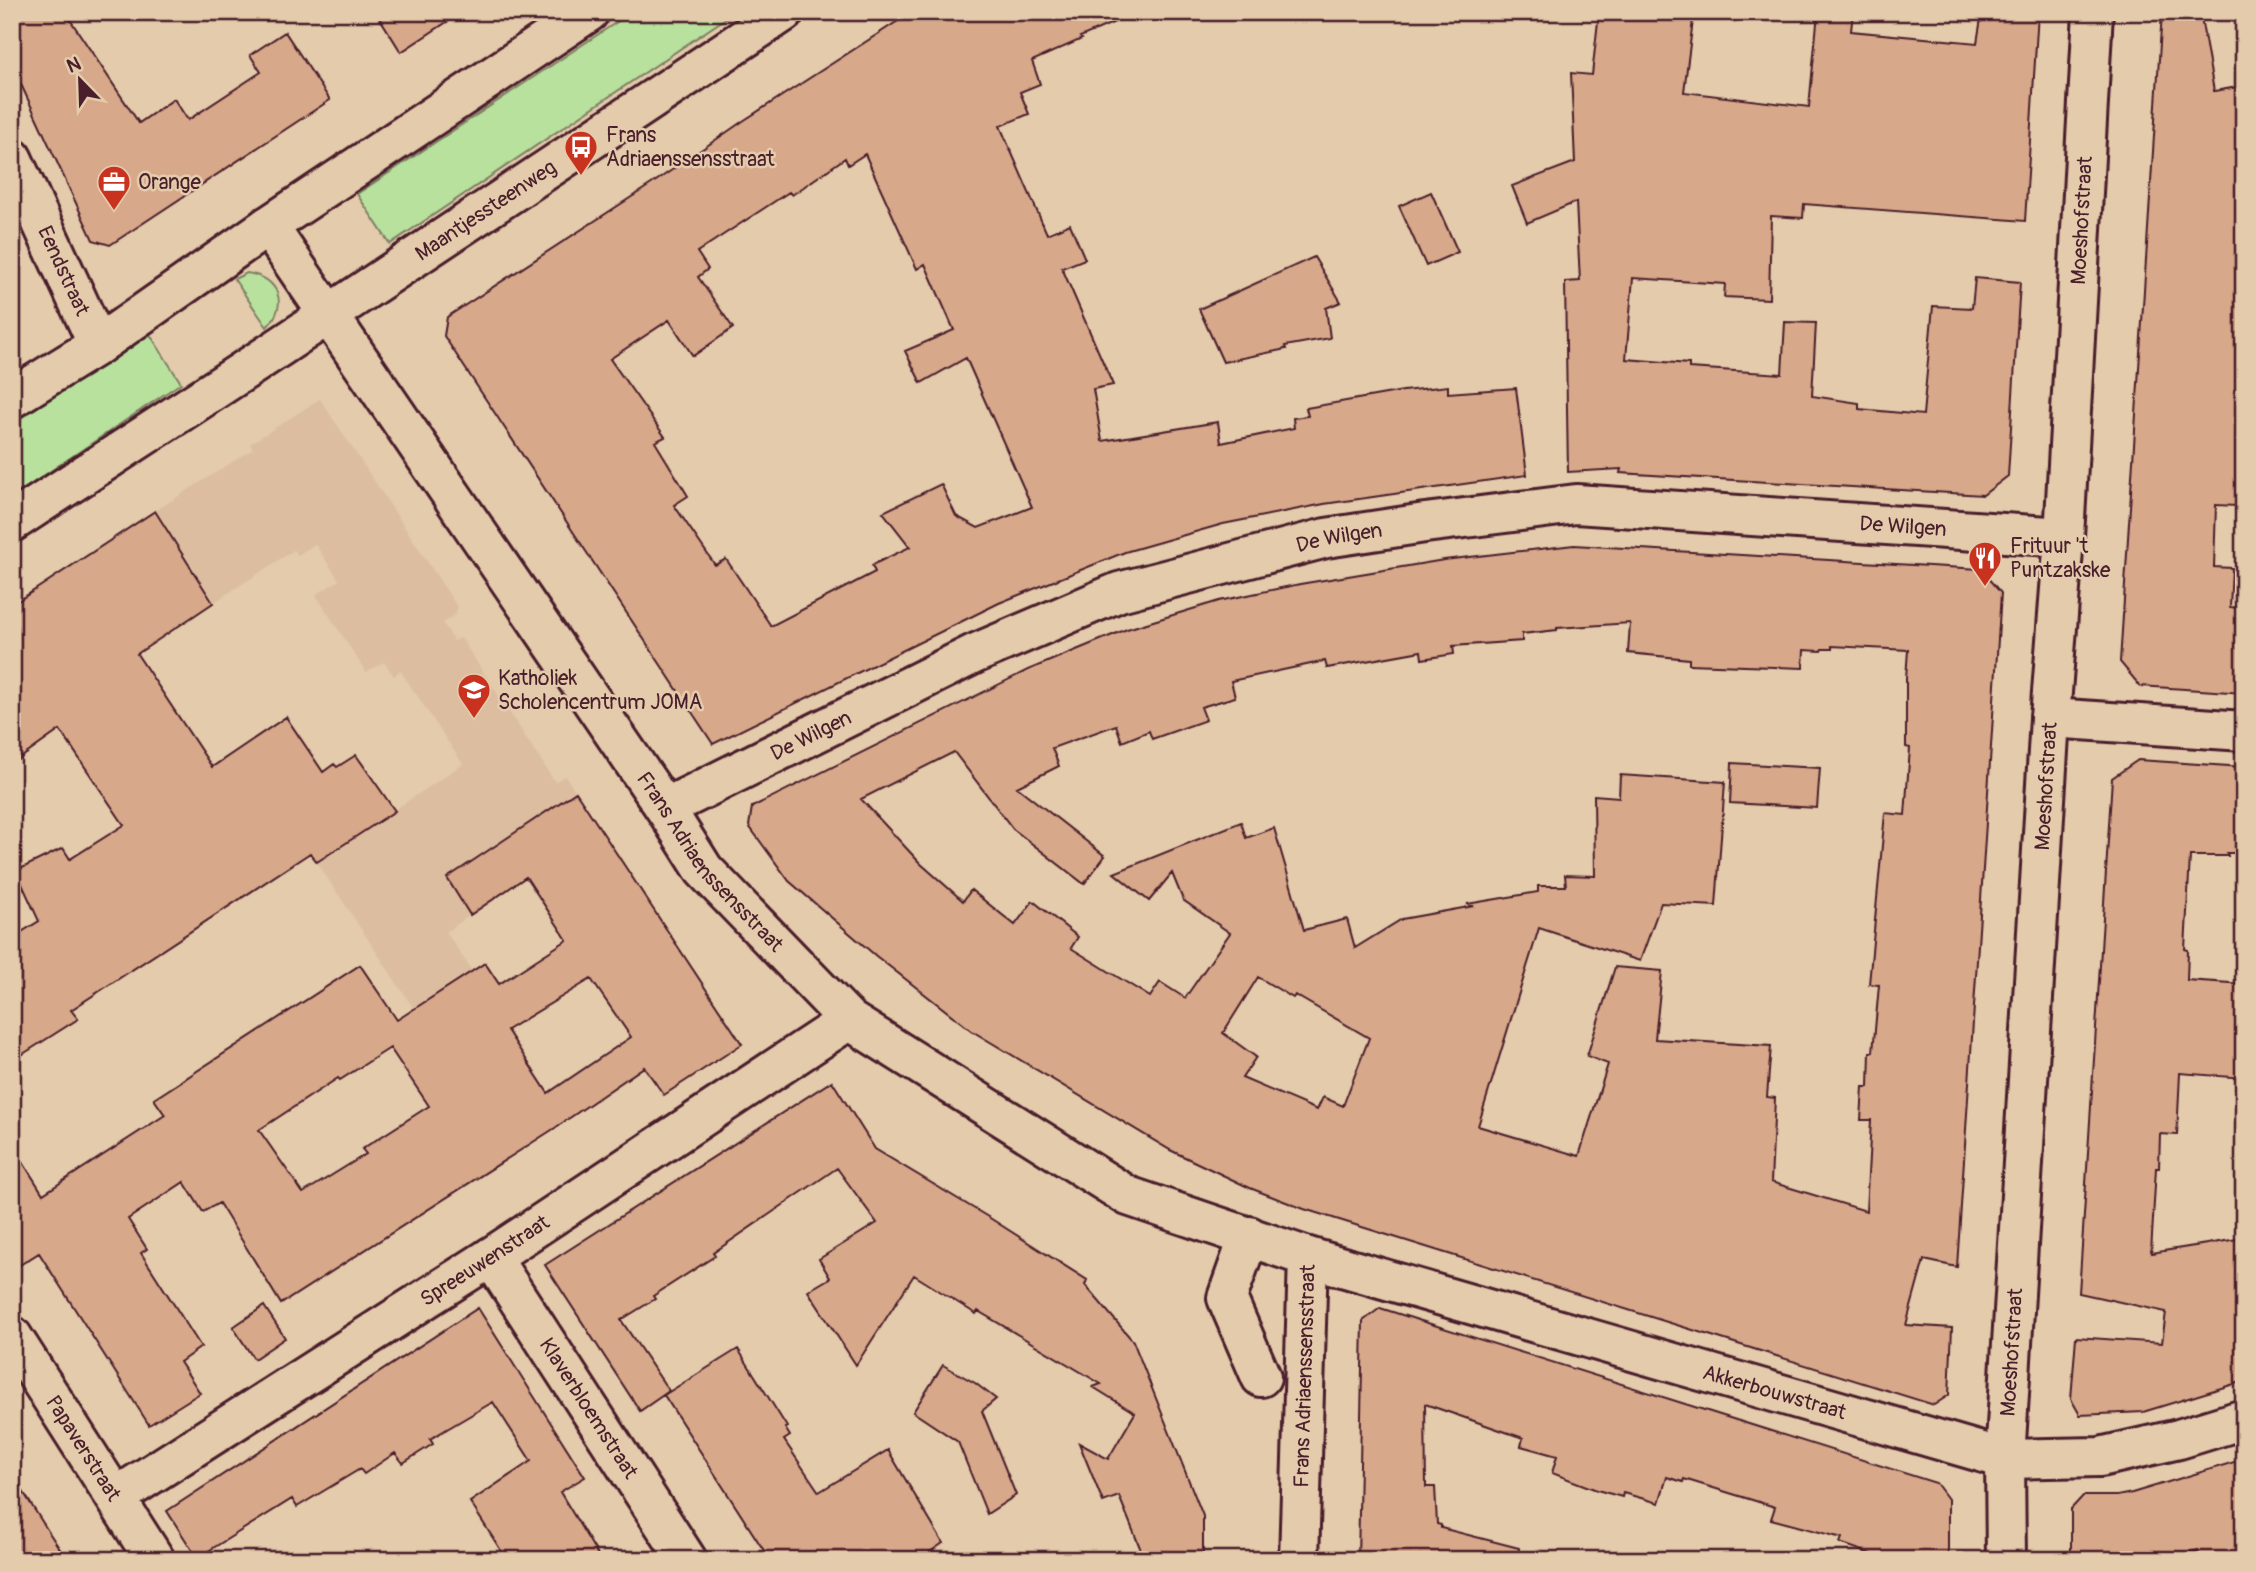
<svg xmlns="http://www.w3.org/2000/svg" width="2256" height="1572" font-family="Pangolin,sans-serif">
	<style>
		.built { fill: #dcbda0 }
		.green { fill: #b7e19d; stroke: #808064; stroke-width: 2 }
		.building { fill: #d7a88a; stroke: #4a1f2b; stroke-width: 2; fill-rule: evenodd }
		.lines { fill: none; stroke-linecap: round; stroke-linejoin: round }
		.minor-casing { stroke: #4a1f2b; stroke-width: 44 }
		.minor { stroke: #e3cbac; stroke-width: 38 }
		.labels { text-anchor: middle; stroke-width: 5; stroke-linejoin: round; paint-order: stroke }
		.poi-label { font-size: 21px; fill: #4a1f2b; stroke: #e3cbac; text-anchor: start }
		.street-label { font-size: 21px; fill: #4a1f2b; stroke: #e3cbac }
	</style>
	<rect width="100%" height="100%" fill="#e3cbac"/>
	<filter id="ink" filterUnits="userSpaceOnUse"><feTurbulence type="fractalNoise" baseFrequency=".0143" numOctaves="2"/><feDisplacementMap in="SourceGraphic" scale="14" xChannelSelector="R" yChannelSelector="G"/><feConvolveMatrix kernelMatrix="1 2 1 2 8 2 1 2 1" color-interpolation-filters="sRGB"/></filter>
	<g filter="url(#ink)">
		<path class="built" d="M320,399L458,608L456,610L457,613L443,623L454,641L461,638L555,782L565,776L576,792L447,877L470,915L446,932L472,971L414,1009L317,862L463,764L400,670L394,676L384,662L366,672L316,595L339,580L315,544L298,555L294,550L213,603L155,511L253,449L250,444Z"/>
		<path class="green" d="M632,12H735L390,244L357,194Z
			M247,273C279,278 289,304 267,327L234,279Z
			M149,333L181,383L12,497V424Z"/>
		<path class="building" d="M12,12H65L139,123L174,99L188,120L261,72L250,55L285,32L330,100L110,245L93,240L12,65Z
			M376,12H462L401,52Z
			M912,12H1138L1080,37L1082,39L1032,61L1040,84L1020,92L1029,114L1000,126L1047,234L1070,224L1085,259L1062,268L1113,385L1093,389L1102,441L1218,422L1221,443L1294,428L1293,418L1308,416L1306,408L1403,391L1448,386V393L1516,388L1527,475L1324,504L1223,524L1125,552L999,603L713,744L444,336L447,317L653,183L743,121ZM865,154L917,269L925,264L954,330L905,351L921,383L966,358L1032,507L978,528L956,516L941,484L883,512L910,547L872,565L875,572L771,626L726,559L715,565L674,505L688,496L655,442L665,437L610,359L669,320L693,356L733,328L698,277L708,269L697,252L789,192L792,195L845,158L848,165Z
			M1599,12H1694L1684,92L1809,107L1818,12H1853L1851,31L1977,43L1982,12H2038L2025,221L1804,204L1803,218L1771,216L1769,299L1724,297L1725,284L1633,278L1626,359L1689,364V368L1782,374L1785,322L1816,323L1812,396L1859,403V409L1923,415L1933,306L1972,308L1975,278L2020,282L2008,476L1983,495L1620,473L1621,469L1568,472L1565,282L1580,281L1576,202L1527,223L1512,186L1575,162L1571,73L1592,75Z
			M2162,12H2200L2214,91L2244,86V451L2237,506L2216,505L2214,567L2232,568L2230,607L2244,609V693L2140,686L2120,662Z
			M1431,192L1458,252L1426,266L1399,206Z
			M1314,257L1341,302L1326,308L1330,338L1285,346L1286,349L1223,362L1199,309Z
			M155,511L213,603L137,654L212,767L286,717L323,772L334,764L337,767L356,755L395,811L317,862L310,853L71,1010L78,1019L12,1061V938L39,921L16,871L63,848L70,859L124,825L60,730L12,764V605Z
			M1574,545L1980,569L2001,593L1957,1267L1924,1260L1906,1325L1952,1328L1949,1395L1934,1405L1304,1209L1250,1188L1170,1150L972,1031L876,956L789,881L749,826L752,807L1028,670L1127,629L1219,601L1300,584L1444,560ZM1630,623L1628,653L1689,659V664L1803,668L1804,650L1821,651L1822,649H1832V646L1908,650L1906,678V747L1910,748L1905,815L1885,813L1869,984L1879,985L1873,1052H1870L1869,1087H1863L1861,1120H1871L1866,1211L1771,1182L1775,1098L1767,1097L1771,1046L1655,1039L1662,971L1615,967L1587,1056L1608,1064L1579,1156L1478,1126L1539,928L1640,961L1661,903L1716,906L1725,782L1620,775L1619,797L1594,795L1595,876L1565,875L1566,886H1538V892L1467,904L1474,906L1402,919L1355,948L1347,919L1304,930L1274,828L1246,838L1241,822L1114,873L1149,901L1172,873L1183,900L1230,933L1185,998L1160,982L1150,997L1071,948L1078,937L1033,901L1015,925L971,890L963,901L920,863L861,799L954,752L1013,829L1084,884L1105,856L1017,787L1059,766L1052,748L1116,725L1122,742L1149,731L1152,739L1206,720L1201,707L1235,697L1231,681L1325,661L1327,668L1421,651L1422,659L1454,654L1453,646L1522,641V634L1557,630V628ZM1258,977L1293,998L1295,995L1369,1038L1343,1106L1323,1097L1317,1110L1242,1078L1256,1057L1223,1033Z
			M2138,760L2244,767V853H2227L2228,856H2190L2185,949L2188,950L2187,980L2244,984V1078L2180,1073L2177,1135L2160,1134L2159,1168H2156L2151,1253L2244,1238V1381L2143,1412L2080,1415L2071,1399L2076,1337L2162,1343L2166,1312L2079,1293L2112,778Z
			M1732,763L1820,768L1817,808L1730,803Z
			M576,792L742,1044L664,1095L644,1067L555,1128L281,1304L219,1203L203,1212L184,1182L128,1219L147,1249L141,1253L201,1347L180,1362L200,1393L149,1425L39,1253L12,1270V1145L43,1194L165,1115L154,1099L360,965L397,1020L485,963L499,984L567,940L526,877L470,915L447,878ZM591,979L631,1037L548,1093L507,1030ZM390,1048L429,1106L362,1149L366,1154L303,1193L259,1130L338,1078L340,1080Z
			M832,1081L875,1149L993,1220L1087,1280L1085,1285L1133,1341L1203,1516V1560H1145L1119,1496L1103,1502L1079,1443L1108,1459L1135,1413L1093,1387L1101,1384L978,1311L976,1314L914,1275L856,1365L808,1291L830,1278L819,1259L877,1223L837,1168L713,1253L715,1256L653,1296L655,1299L621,1320L669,1391L640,1411L545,1265Z
			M264,1306L285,1338L254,1359L233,1327Z
			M478,1308L585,1477L560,1492L601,1560H507L470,1502L531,1461L493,1402L430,1439L433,1444L403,1463L395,1453L364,1474L360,1469L297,1507L292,1499L197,1558L167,1511Z
			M1380,1308L1936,1483L1948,1499V1560H1888L1840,1543L1842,1538L1771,1519L1775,1507L1684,1479L1683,1482L1667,1477L1659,1503L1623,1493L1622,1497L1597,1490L1552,1473L1557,1456L1521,1446L1523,1438L1425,1404L1426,1487H1435L1437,1524L1441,1525V1528L1519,1548L1518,1560H1358L1363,1321Z
			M738,1349L787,1427L785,1428L790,1436L784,1440L819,1492L888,1450L943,1543L918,1560H770L664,1395Z
			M943,1365L975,1383L996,1399L982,1411L1016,1495L987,1514L958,1442L913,1412Z
			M2244,1459V1551L2217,1560H2201L2198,1550L2164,1560H2071V1509L2083,1496H2117L2132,1493Z
			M12,1474L48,1531L67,1560H12Z"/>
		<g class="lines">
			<defs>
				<g id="minor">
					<path id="s1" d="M12,158L98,345"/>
					<path id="s2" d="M268,226L665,808L704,870L849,1020L1128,1196L1308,1257L2005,1459L2100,1457L2179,1439L2244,1419"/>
					<path d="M12,398L98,345L268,226L589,12"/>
					<path id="s3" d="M12,522L254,364L784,12"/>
					<path d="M2050,718L2244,731"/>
					<path id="s4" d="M665,808L974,654L1119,592L1326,538L1425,523L1576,504L2064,537"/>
					<path d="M1249,1236L1227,1298L1261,1377"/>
					<path id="s5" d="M491,1257L687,1560"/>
					<path id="s6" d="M12,1336L155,1560"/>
					<path id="s7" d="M116,1497L491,1257L849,1020"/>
					<path id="s8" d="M1299,1560L1308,1257"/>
					<path id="s9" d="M2006,1560L2005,1459L2050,718L2064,537L2093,12"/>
				</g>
			</defs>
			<use href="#minor" class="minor-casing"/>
			<use href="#minor" class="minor"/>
		</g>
	</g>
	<defs>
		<symbol id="bus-pin" viewBox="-11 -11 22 30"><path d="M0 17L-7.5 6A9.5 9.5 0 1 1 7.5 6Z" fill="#c8321e" stroke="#e3cbac"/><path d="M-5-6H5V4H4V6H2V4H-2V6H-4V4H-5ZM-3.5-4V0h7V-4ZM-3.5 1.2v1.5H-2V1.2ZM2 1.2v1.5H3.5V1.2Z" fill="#fff"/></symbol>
		<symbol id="office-pin" viewBox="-11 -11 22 30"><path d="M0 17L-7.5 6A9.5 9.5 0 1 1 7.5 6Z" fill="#c8321e" stroke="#e3cbac"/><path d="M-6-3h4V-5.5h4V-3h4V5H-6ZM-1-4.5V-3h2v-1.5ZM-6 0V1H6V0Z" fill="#fff"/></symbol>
		<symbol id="restaurant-pin" viewBox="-11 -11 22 30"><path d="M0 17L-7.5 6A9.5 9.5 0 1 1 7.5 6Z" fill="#c8321e" stroke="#e3cbac"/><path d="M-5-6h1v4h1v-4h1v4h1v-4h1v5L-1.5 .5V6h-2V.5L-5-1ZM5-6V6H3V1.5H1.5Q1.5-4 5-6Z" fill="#fff"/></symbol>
		<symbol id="school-pin" viewBox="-11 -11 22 30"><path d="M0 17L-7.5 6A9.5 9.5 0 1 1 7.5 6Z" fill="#c8321e" stroke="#e3cbac"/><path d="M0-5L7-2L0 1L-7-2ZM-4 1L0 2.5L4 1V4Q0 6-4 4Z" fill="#fff"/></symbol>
	</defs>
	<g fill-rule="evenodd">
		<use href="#bus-pin" x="562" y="128" width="38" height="52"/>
		<use href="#office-pin" x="95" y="163" width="38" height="52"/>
		<use href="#restaurant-pin" x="1966" y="539" width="38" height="52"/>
		<use href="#school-pin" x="455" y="671" width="38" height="52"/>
	</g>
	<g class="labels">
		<g class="poi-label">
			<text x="606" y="142">Frans<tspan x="606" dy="24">Adriaenssensstraat</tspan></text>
			<text x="138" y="189">Orange</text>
			<text x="2010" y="553">Frituur 't<tspan x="2010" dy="24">Puntzakske</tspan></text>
			<text x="498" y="685">Katholiek<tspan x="498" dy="24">Scholencentrum JOMA</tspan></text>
		</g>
		<g class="street-label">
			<text dy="7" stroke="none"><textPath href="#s3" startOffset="567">Maantjessteenweg</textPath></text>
			<text dy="7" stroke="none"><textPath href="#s9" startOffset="1342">Moeshofstraat</textPath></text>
			<text dy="7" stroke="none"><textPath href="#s1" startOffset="124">Eendstraat</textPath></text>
			<text dy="7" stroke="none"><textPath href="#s4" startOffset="1297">De Wilgen</textPath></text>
			<text dy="7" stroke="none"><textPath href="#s4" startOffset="730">De Wilgen</textPath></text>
			<text dy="7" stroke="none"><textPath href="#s4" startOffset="163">De Wilgen</textPath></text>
			<text dy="7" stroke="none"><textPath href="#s9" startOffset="775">Moeshofstraat</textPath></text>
			<text dy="7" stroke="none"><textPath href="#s2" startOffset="775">Frans Adriaenssensstraat</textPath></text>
			<text dy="7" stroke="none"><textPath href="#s7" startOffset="438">Spreeuwenstraat</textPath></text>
			<text dy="7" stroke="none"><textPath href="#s9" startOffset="208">Moeshofstraat</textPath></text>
			<text dy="7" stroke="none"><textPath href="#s8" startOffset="184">Frans Adriaenssensstraat</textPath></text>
			<text dy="7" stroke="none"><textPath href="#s2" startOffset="1992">Akkerbouwstraat</textPath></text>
			<text dy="7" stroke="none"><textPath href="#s5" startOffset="180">Klaverbloemstraat</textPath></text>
			<text dy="7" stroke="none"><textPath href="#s6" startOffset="133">Papaverstraat</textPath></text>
		</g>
	</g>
	<rect width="2256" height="1572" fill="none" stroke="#e3cbac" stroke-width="42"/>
	<rect x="21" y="21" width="2214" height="1530" fill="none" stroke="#4a1f2b" stroke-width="2.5" filter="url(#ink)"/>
	<g transform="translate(80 80) rotate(337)" stroke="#e3cbac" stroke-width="5" paint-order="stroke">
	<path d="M0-5L12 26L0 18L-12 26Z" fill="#4a1f2b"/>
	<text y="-10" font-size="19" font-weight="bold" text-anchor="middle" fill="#4a1f2b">N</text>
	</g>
</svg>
